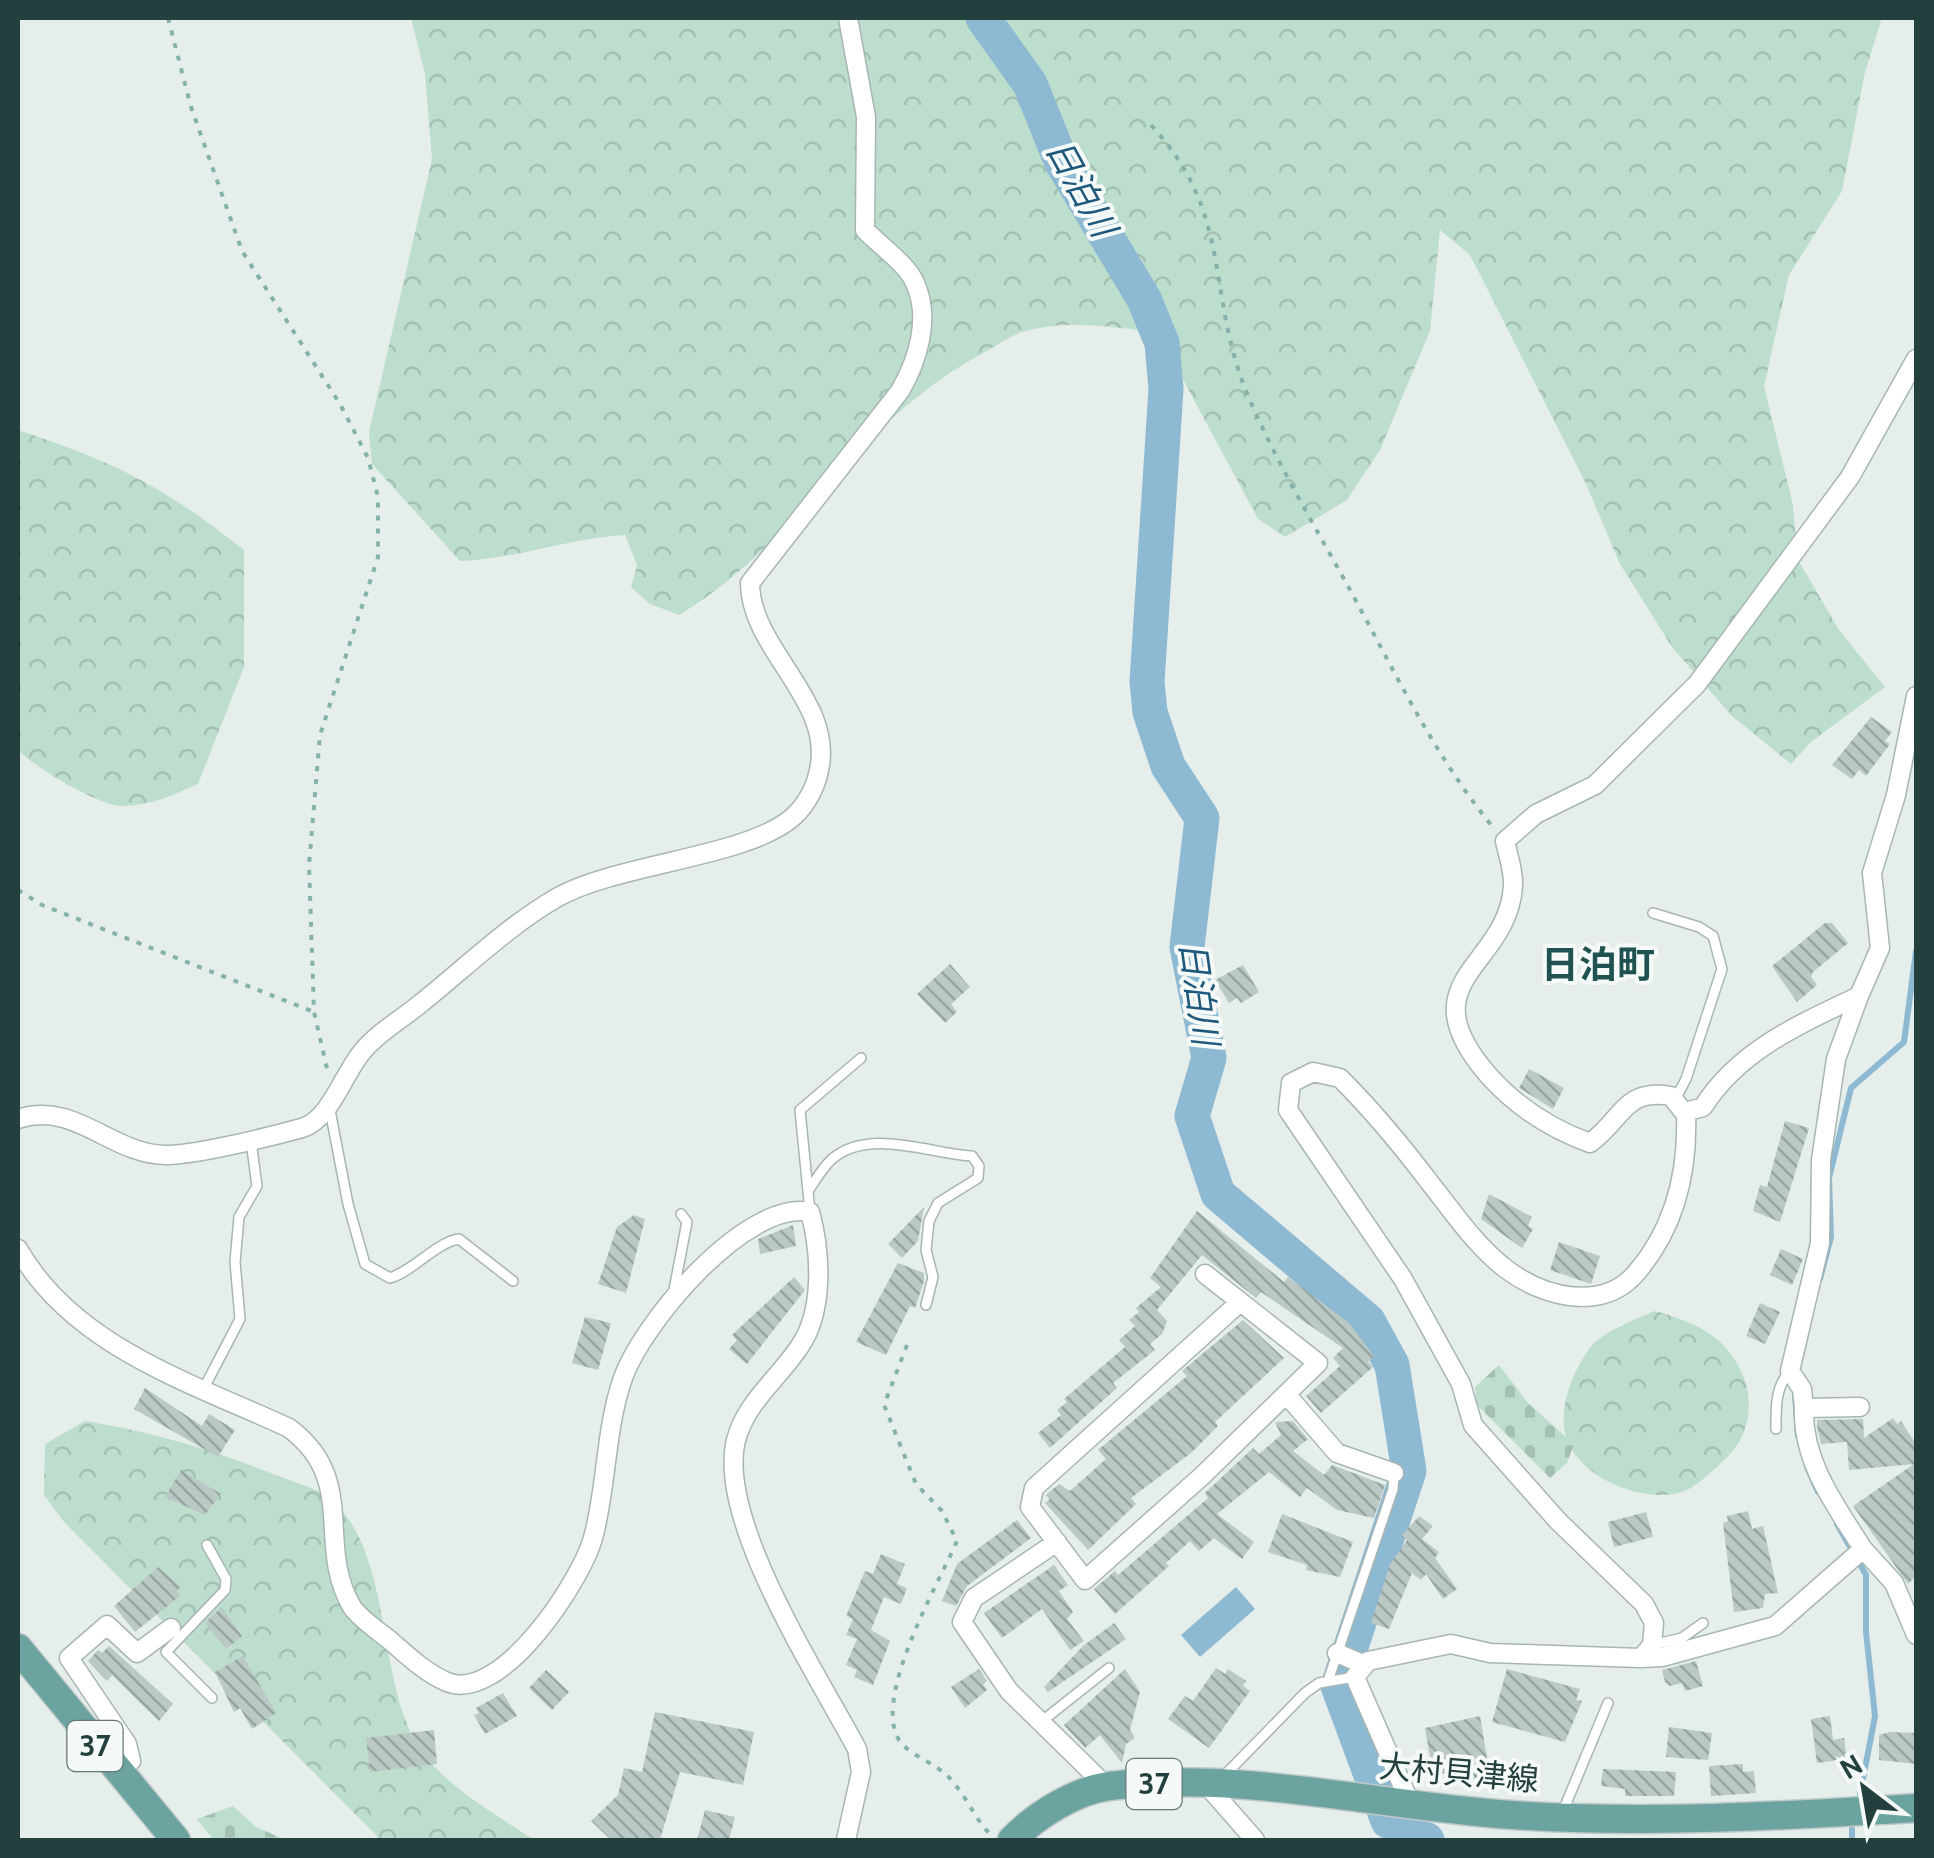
<svg xmlns="http://www.w3.org/2000/svg" width="1934" height="1858" font-family="Cabin,'Noto Sans JP',sans-serif">
	<style>
		.forest { fill: url(#forest-crowns) }
		.cemetery { fill: url(#cemetery-stones) }
		.water { fill: #8eb9d2 }
		.lines { fill: none; stroke-linecap: round; stroke-linejoin: round }
		.stream { stroke: #8eb9d2; stroke-width: 6 }
		.river { stroke: #8eb9d2; stroke-width: 35 }
		.building { fill: url(#building-back-hatch) }
		.service-casing { stroke: #a7b6b4; stroke-width: 12 }
		.minor-casing { stroke: #a7b6b4; stroke-width: 21 }
		.primary-casing { stroke: #c2cac9; stroke-width: 31 }
		.path { stroke: #85b1ac; stroke-width: 4; stroke-dasharray: 5 8; stroke-linecap: butt }
		.service { stroke: #fff; stroke-width: 9 }
		.minor { stroke: #fff; stroke-width: 18 }
		.primary { stroke: #6aa3a0; stroke-width: 28 }
		.labels { text-anchor: middle; stroke-width: 8; stroke-linejoin: round; paint-order: stroke }
		.shield { fill: #f5faf9; stroke: #637876; stroke-width: 2.5 }
		.shield-label { font-size: 30px; font-weight: bold; fill: #24403e }
		.street-label { font-size: 32px; fill: #24403e; stroke: #f5faf9 }
		.water-label { font-size: 35px; font-style: italic; fill: #1e597c; stroke: #f5faf9 }
		.quarter-label { font-size: 38px; font-weight: bold; fill: #1f5250; stroke: #f5faf9 }
	</style>
	<defs>
		<pattern id="forest-crowns" width="20" height="18" patternUnits="userSpaceOnUse" patternTransform="scale(2.5)"><rect width="20" height="18" fill="#bedecd"/><path d="M2 6a3 3 0 1 1 6 0M12 15a3 3 0 1 1 6 0" fill="none" stroke="#a3c0b1"/></pattern>
		<pattern id="cemetery-stones" width="16" height="16" patternUnits="userSpaceOnUse" patternTransform="scale(2.5)"><rect width="16" height="16" fill="#bedecd"/><path d="M2 7V4a2 2 0 0 1 4 0v3zM10 15v-3a2 2 0 0 1 4 0v3z" fill="#a3c0b1"/></pattern>
		<pattern id="building-back-hatch" width="6" height="6" patternUnits="userSpaceOnUse" patternTransform="scale(2.5)"><rect width="6" height="6" fill="#bac9c5"/><path d="M-1 5l2 2M0 0l6 6M5-1l2 2" fill="none" stroke="#97a5a1"/></pattern>
	</defs>
	<rect width="100%" height="100%" fill="#e5eeeb"/>
	<path class="forest" d="M411,18H1882L1865,72L1842,191L1789,275L1764,386L1793,505L1797,558L1839,630L1885,687L1811,742L1791,764L1731,715L1672,647L1620,564L1586,484L1470,255L1440,230L1430,331L1380,450L1347,500L1285,537L1258,519L1158,333C1114,327 1067,319 1022,332C1007,337 990,350 976,357C858,422 793,547 679,615L650,604L631,587L637,565L625,535C569,538 517,559 460,561L372,464L369,432L432,159L425,74Z
		M18,430C115,462 163,486 244,550V667L198,784C174,795 150,806 122,806C99,806 34,767 18,750Z
		M1655,1311C1697,1323 1730,1337 1745,1381C1754,1407 1747,1439 1727,1457C1715,1469 1695,1489 1679,1493C1638,1503 1569,1474 1564,1427C1561,1401 1574,1370 1589,1349C1603,1331 1634,1320 1655,1311Z
		M85,1421C153,1432 217,1451 281,1477C294,1482 311,1486 323,1494C398,1543 372,1691 426,1757C453,1791 499,1816 534,1840H381L64,1522L44,1495L45,1444Z"/>
	<path class="cemetery" d="M1499,1365L1529,1404L1574,1444L1567,1463L1550,1478L1477,1405L1475,1387Z
		M233,1806L256,1827L286,1840H214L197,1819Z"/>
	<path class="water" d="M1236,1587L1255,1609L1200,1657L1181,1635Z"/>
	<g class="lines">
		<path class="stream" d="M1820,1279L1831,1237L1829,1178L1851,1088L1904,1042L1916,951
			M1795,1394L1798,1436
			M1807,1467L1818,1492
			M1837,1524L1866,1575V1632L1875,1716L1860,1795
			M1852,1840V1829"/>
		<path class="river" d="M983,18L1030,84L1061,161L1144,299L1162,343L1166,389L1147,682L1150,712L1168,766L1202,818L1187,947L1209,1058L1192,1116L1218,1194L1368,1321L1392,1365L1409,1471L1338,1686L1388,1821L1427,1840"/>
	</g>
	<path class="building" d="M1871,717L1892,732L1885,741L1890,744L1866,776L1859,770L1852,779L1832,765Z
		M1825,923H1832L1848,943L1813,972L1811,977L1817,985L1797,1002L1772,966Z
		M950,964L970,987L951,1004L957,1012L945,1023L917,994Z
		M1243,965L1259,992L1241,1003L1237,998L1229,1003L1215,980Z
		M1529,1069L1564,1088L1553,1109L1519,1088Z
		M1785,1121L1809,1128L1780,1222L1753,1211L1760,1185L1767,1187Z
		M1489,1194L1532,1217L1528,1226L1533,1229L1522,1248L1481,1219Z
		M924,1207L918,1241L902,1258L888,1244Z
		M1197,1211L1284,1282L1288,1277L1349,1323L1374,1356L1368,1362L1373,1367L1321,1413L1306,1396L1340,1366L1333,1358L1343,1348L1261,1292L1256,1298L1202,1255L1157,1310L1167,1321L1162,1334L1150,1344L1155,1350L1113,1383L1117,1388L1050,1448L1038,1433L1061,1415L1057,1410L1067,1402L1064,1399L1125,1347L1119,1340L1135,1326L1129,1320L1139,1312L1136,1308L1161,1287L1150,1278Z
		M634,1215L645,1219L626,1293L598,1284L617,1227Z
		M793,1225L796,1246L760,1254L758,1239Z
		M1559,1242L1600,1256L1591,1284L1550,1270Z
		M1781,1249L1803,1259L1792,1285L1770,1275Z
		M898,1263L924,1273V1281L915,1308L910,1306L886,1355L856,1342Z
		M794,1277L805,1290L747,1364L729,1349L737,1340L732,1335Z
		M1760,1303L1780,1312L1765,1344L1746,1336Z
		M585,1317L611,1323L598,1370L572,1363Z
		M1243,1320L1284,1358L1215,1422L1218,1426L1191,1453L1131,1498L1136,1504L1088,1550L1045,1503L1050,1499L1046,1495L1059,1484L1070,1491L1106,1459L1098,1450L1187,1376L1182,1371Z
		M145,1388L202,1426L209,1414L235,1430L218,1457L134,1409Z
		M1893,1418L1897,1424L1901,1421L1916,1444V1576L1908,1584L1853,1506L1914,1464L1849,1470L1847,1442L1821,1444L1817,1426V1420L1863,1419L1864,1438Z
		M1293,1421L1308,1439L1293,1451L1324,1475L1332,1465L1385,1485L1374,1518L1337,1510L1307,1488L1300,1497L1269,1472L1217,1514L1254,1542L1242,1559L1214,1538L1199,1551L1190,1541L1166,1563L1169,1566L1115,1614L1094,1589L1115,1571L1118,1575L1208,1498L1205,1493L1253,1448L1259,1454L1281,1435L1275,1422Z
		M181,1470L221,1494L205,1515L165,1497Z
		M1748,1511L1752,1529L1763,1526L1778,1593L1765,1594L1763,1608L1734,1612L1723,1523L1728,1521L1727,1516Z
		M1646,1512L1653,1537L1614,1547L1608,1522Z
		M1282,1514L1353,1542L1340,1577L1306,1570L1307,1565L1268,1552Z
		M1419,1516L1433,1526L1422,1539L1439,1552L1435,1558L1457,1589L1443,1599L1426,1574L1421,1580L1412,1573L1389,1629L1371,1623L1390,1564L1407,1540L1401,1536Z
		M1017,1520L1031,1538L967,1586L956,1606L942,1601L957,1564Z
		M881,1554L905,1564L897,1584L907,1588L901,1604L884,1597L871,1630L890,1641L873,1685L854,1677L857,1670L846,1665L857,1639L846,1635L853,1619L846,1616L865,1571L873,1574Z
		M1054,1565L1068,1585L1059,1591L1073,1612L1067,1619L1084,1641L1070,1650L1042,1609L1002,1638L984,1613Z
		M158,1567L181,1587L177,1591L181,1595L135,1632L114,1606Z
		M222,1607L242,1636L226,1649L205,1623Z
		M1114,1623L1126,1639L1048,1692L1044,1687L1083,1646Z
		M109,1646L173,1704L159,1721L112,1675L107,1681L88,1661L98,1650L102,1653Z
		M243,1656L276,1713L252,1729L240,1708L234,1712L215,1672Z
		M1696,1661L1703,1686L1685,1691L1682,1683L1670,1686L1665,1682L1662,1670Z
		M1216,1668L1225,1674L1228,1669L1246,1681L1243,1686L1250,1691L1209,1748L1168,1719L1185,1696L1193,1701Z
		M979,1669L987,1681L983,1684L987,1690L965,1708L951,1687Z
		M1125,1669L1140,1692L1130,1730L1135,1738L1126,1744L1122,1763L1100,1735L1085,1748L1064,1725Z
		M1507,1669L1580,1689L1576,1700L1582,1701L1565,1742L1492,1722Z
		M546,1670L569,1692L552,1710L529,1688Z
		M503,1693L517,1716L485,1734L474,1715L479,1713L476,1708Z
		M655,1712L754,1732L743,1785L680,1772L660,1840H611L591,1821L618,1795L624,1768L642,1772Z
		M1480,1716L1490,1776L1471,1779L1470,1774L1455,1777L1454,1772L1433,1775L1425,1728Z
		M1830,1716L1833,1740L1844,1738L1847,1759L1817,1763L1811,1719Z
		M1669,1727L1712,1733L1708,1760L1666,1757Z
		M434,1730L437,1764L370,1772L366,1738Z
		M1890,1732L1916,1733V1764L1879,1760V1735Z
		M1743,1764V1772L1754,1771L1756,1793L1711,1796L1709,1766Z
		M1603,1769L1676,1772L1674,1796H1625V1789L1601,1786Z
		M705,1810L735,1817L729,1840H697Z"/>
	<g class="lines">
		<defs>
			<path id="service" d="M1653,913L1699,927L1713,936L1722,969L1686,1079L1675,1100
				M329,1105L348,1204L365,1264L390,1278C415,1270 435,1243 459,1239L513,1281
				M808,1191C815,1181 823,1167 832,1159C869,1127 931,1154 972,1156L979,1166L978,1178L938,1203L929,1221L926,1250L933,1277L926,1305
				M810,1212L800,1110L861,1058
				M673,1295L687,1222L681,1214
				M204,1388L240,1319L235,1262L239,1217L257,1186L251,1141
				M1776,1429C1776,1408 1775,1387 1790,1371
				M207,1545L226,1579L225,1590L166,1652L212,1698
				M1652,1645L1682,1638L1703,1623
				M1328,1681L1393,1489L1394,1473
				M1041,1722L1109,1668
				M1222,1778L1305,1693L1319,1683L1355,1677
				M1563,1811L1608,1703"/>
			<path id="minor" d="M1859,996L1880,948L1872,873L1896,795L1916,696
				M1685,1112L1703,1107C1739,1050 1800,1024 1859,996L1836,1059L1821,1160L1820,1243L1790,1371L1802,1389L1804,1408
				M18,1119C76,1100 112,1156 168,1155C200,1154 269,1137 302,1128C330,1120 344,1073 362,1052C377,1033 402,1019 420,1004C465,968 509,925 558,897C619,863 750,857 794,816C806,805 816,787 819,770C835,701 750,649 750,583L900,391C918,360 931,318 915,283C907,264 879,245 865,230L866,117L848,18
				M18,1249C74,1347 192,1383 289,1428C359,1480 315,1544 352,1607C361,1620 380,1632 392,1642C409,1657 426,1673 447,1682C501,1704 581,1581 593,1538C607,1487 605,1431 622,1381C640,1325 746,1199 810,1212C821,1252 824,1311 800,1346C779,1378 746,1402 736,1440C716,1520 819,1677 857,1749L861,1772L846,1840
				M1205,1274L1318,1363L1202,1476L1085,1580L1030,1507L1034,1488L1239,1303
				M1286,1394L1337,1453L1394,1473
				M1860,1407L1804,1408C1802,1462 1836,1506 1863,1549
				M1057,1542L974,1598L962,1622L1009,1691L1106,1786
				M1337,1653L1365,1665
				M1641,1658L1662,1657L1775,1626L1863,1549L1894,1583L1916,1635
				M117,1771L131,1761L127,1744L69,1658L107,1625L137,1653L171,1628
				M1205,1783L1255,1840
				M1411,1805L1355,1677L1368,1661L1451,1644L1490,1653L1641,1658L1652,1645L1654,1623L1644,1604L1558,1521L1473,1425L1461,1384L1403,1279L1288,1110L1291,1083L1313,1072L1340,1078C1372,1110 1402,1146 1430,1183C1453,1212 1476,1246 1506,1269C1543,1297 1603,1313 1637,1272C1675,1227 1688,1171 1686,1115L1671,1096C1624,1088 1623,1119 1590,1143C1551,1129 1517,1107 1489,1076C1404,979 1508,968 1513,886C1514,872 1508,855 1505,841L1536,814L1595,785L1697,684L1850,477L1916,359"/>
			<path id="primary" d="M18,1648L176,1840
				M1012,1840C1035,1816 1076,1790 1110,1786C1243,1771 1380,1806 1513,1815C1647,1824 1782,1816 1916,1808"/>
		</defs>
		<use href="#service" class="service-casing"/>
		<use href="#minor" class="minor-casing"/>
		<use href="#primary" class="primary-casing"/>
		<path class="path" d="M168,18L191,107L242,251L340,404L368,458L378,497V557L320,735L309,865L314,1012L328,1073
			M1151,125C1233,213 1206,291 1246,391C1276,463 1318,531 1355,599C1398,678 1435,756 1492,826
			M18,890L42,905L314,1012
			M907,1345L884,1405L916,1484L942,1511L957,1541C939,1583 866,1707 903,1745C917,1759 940,1765 953,1782C967,1798 974,1817 989,1833"/>
		<use href="#service" class="service"/>
		<use href="#minor" class="minor"/>
		<use href="#primary" class="primary"/>
	</g>
	<g class="labels">
		<g class="shield">
			<rect x="67.5" y="1721" width="55" height="50" rx="8"/>
			<rect x="1126.5" y="1759" width="55" height="50" rx="8"/>
		</g>
		<g class="shield-label">
			<text x="95" y="1756">37</text>
			<text x="1154" y="1794">37</text>
		</g>
		<g class="street-label">
			<text transform="translate(1459 1773) rotate(5)" y="11">大村貝津線</text>
		</g>
		<g class="water-label">
			<text transform="translate(1081 188) rotate(61)" y="12">日泊川</text>
			<text transform="translate(1199 993) rotate(82)" y="12">日泊川</text>
		</g>
		<g class="quarter-label">
			<text x="1598" y="978">日泊町</text>
		</g>
	</g>
	<rect width="1934" height="1858" fill="none" stroke="#24403e" stroke-width="40"/>
	<g transform="translate(1864 1788) rotate(329)" stroke="#f5faf9" stroke-width="8" paint-order="stroke">
	<path d="M0-8L18 38L0 25L-18 38Z" fill="#24403e"/>
	<text y="-15" font-size="28" font-weight="bold" text-anchor="middle" fill="#24403e">N</text>
	</g>
</svg>
